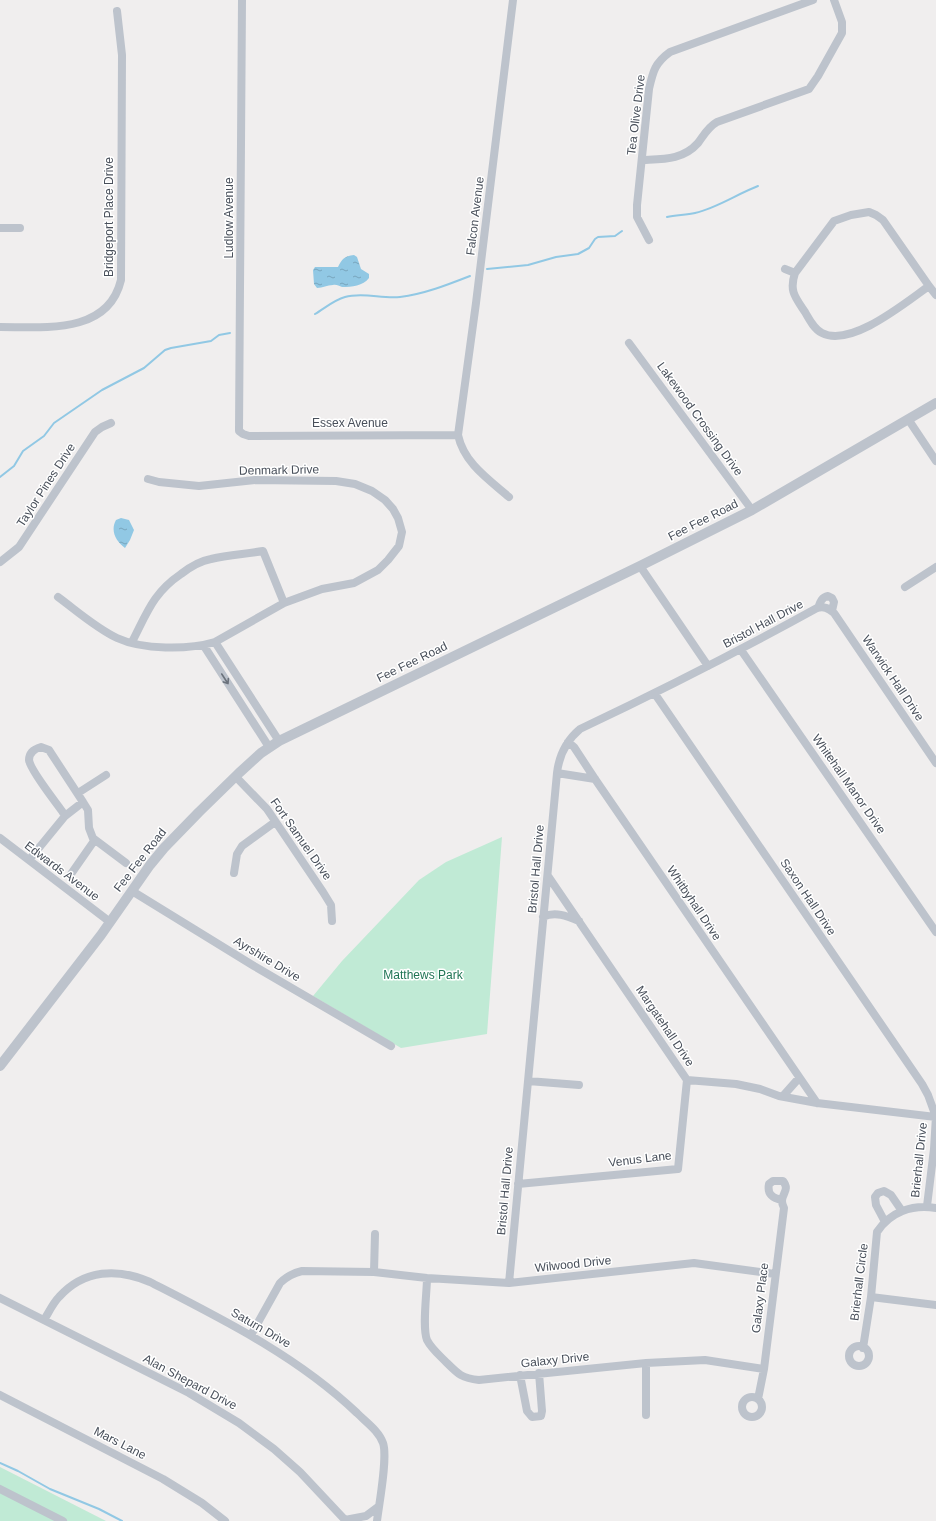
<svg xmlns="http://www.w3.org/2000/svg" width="936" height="1521" font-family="Arial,sans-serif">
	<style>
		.park { fill: #c0ead5 }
		.water { fill: url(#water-ripples) }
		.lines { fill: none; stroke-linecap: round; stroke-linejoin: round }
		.stream { stroke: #91c8e4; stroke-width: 2 }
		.minor { stroke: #bdc3cc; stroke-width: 8 }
		.tertiary { stroke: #bdc3cc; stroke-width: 10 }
		.oneway { stroke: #6b727c }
		.labels { text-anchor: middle; stroke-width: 3; stroke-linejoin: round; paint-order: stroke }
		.street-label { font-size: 12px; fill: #484f5a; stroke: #fff }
		.park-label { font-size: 12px; fill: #1f7454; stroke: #fff }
	</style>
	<defs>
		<pattern id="water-ripples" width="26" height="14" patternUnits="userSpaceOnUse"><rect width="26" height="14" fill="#91c8e4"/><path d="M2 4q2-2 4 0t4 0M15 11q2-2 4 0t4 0" fill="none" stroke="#78a5bc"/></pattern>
	</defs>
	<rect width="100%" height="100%" fill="#f0eeee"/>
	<path class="park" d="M502,837L487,1034L401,1048L313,996L342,961L419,880L446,862Z
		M0,1467L106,1521H0Z"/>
	<path class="water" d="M354,255L357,257L361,269L369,274V278C363,286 352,287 342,287C339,286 336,284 333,285C327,285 323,288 317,288L314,284L313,270L315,267H338C342,259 344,256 354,255Z
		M121,518L129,520L134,530L130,540L125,548C116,541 110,531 116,520Z"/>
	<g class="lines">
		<path class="stream" d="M667,217C676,215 686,215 695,213C717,208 737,194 758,186
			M487,269L528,265L556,257L578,254L589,248L595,239L598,237L615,236L622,231
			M315,314C325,308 334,300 345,297C363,292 382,299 400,297C424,294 447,285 470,276
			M0,477L14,466L23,451L44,436L54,423L102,390L144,368L165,350L171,348L211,341L219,335L230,333
			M0,1463L18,1471L50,1489L99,1509L122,1521"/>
		<path class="minor" d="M242,0L239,431L243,434L249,436L458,435
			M643,160C663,159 683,160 698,143C704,135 708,127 717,122L809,89L818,76L842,33V22L834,0
			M869,212L876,215L883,220L929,286C906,302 851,348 822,333C814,329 809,319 805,312C795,297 789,291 795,273L834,221L851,215Z
			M0,228H20
			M649,240L637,217V205L649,89C653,71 655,63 670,52L813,0
			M785,269L795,273
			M929,286L936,295
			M0,327C43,327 108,335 121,280L122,55L117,11
			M629,343L752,510
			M908,419L936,461
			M509,497C488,479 464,463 458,435L476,303L513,0
			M0,562L19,547L95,432L102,427L111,423
			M640,566L708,666
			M905,587L936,567
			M58,597C77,611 96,628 117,638C143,650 188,650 215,642L284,603L322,589L354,583L378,570L388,560L399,546L402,532L398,518L393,509L385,500L372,491L355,484L336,481L255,480L199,486L159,482L148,479
			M818,608C820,602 822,597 828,596L832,598L834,602L832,611
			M132,642C147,613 153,593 181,574C190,567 200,561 211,559C228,555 246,554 263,551L284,603
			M215,642L279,741
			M204,646L269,747
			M741,650L936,932
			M655,694L922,1084L928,1095L936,1117
			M568,742L574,747L595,779L817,1103
			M557,773L595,779
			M236,777L267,809L323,892L331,905L332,921
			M78,793L106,775
			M65,816L62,811C55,801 30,770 29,760C29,753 34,749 41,747L49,750L83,802
			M0,838L110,922
			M94,839L126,863
			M29,860L65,816L83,802L88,810L89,828L94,841L71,874
			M234,873L237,854L242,846L275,822
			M548,876L687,1080L736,1084L760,1089L779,1096L817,1103L936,1117
			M132,891L254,966L391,1046
			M543,917C555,911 567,916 579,921
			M528,1081L579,1085
			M783,1096L799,1078
			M518,1184L678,1169L687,1080
			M927,1206L934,1149L936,1116
			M885,1222L876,1205L875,1197L878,1193L884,1191L891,1195L902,1211
			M374,1272L375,1234
			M427,1278C427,1292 422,1328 427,1340C431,1348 439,1355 445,1361C458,1374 461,1378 479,1380L646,1363L705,1360L764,1369
			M509,1283L557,773C559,756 567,740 580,729C660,691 739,651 817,608C824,606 828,608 834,613L936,763
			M871,1297L936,1305
			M0,1298L189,1393L239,1423L274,1449L300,1472L346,1521
			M44,1320C49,1312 53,1303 59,1297C84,1269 118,1268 150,1282C224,1320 297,1356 357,1413C366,1422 379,1431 383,1443C388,1457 379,1504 377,1521
			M251,1335L280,1283C286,1277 293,1273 302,1271L374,1272L427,1278L509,1283L694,1263L775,1274
			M849 1356a10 10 0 1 1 20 0a10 10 0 1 1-20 0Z
			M863,1348L871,1297L877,1232C890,1212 912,1204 936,1208
			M520,1375L527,1411L532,1417L541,1416L542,1411L539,1373
			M0,1395L163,1479L202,1503L225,1521
			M742 1407a10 10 0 1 1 20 0a10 10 0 1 1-20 0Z
			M758,1399L764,1369L784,1208C783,1206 782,1203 782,1201C782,1193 790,1190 783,1181H773L769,1184C767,1194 772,1198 782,1200
			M646,1415V1363
			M0,1489L63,1521
			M345,1520L366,1516L378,1507"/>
		<path class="tertiary" d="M0,1066L101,935L150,865L164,848L199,812L239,773L261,753L279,741L640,566L752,510L936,403"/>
	</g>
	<defs><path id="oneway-shaft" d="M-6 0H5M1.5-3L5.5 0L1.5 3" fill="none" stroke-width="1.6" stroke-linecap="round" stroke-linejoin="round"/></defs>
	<use class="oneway" href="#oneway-shaft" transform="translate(225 679) rotate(57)"/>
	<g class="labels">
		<g class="street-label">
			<text transform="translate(636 115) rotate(-83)" y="4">Tea Olive Drive</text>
			<text transform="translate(475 216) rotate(-83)" y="4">Falcon Avenue</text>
			<text transform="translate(109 217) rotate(-90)" y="4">Bridgeport Place Drive</text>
			<text transform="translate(229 218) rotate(-90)" y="4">Ludlow Avenue</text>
			<text transform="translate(700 419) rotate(54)" y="4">Lakewood Crossing Drive</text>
			<text x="350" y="427">Essex Avenue</text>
			<text transform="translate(279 470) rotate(-1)" y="4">Denmark Drive</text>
			<text transform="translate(46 485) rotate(-57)" y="4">Taylor Pines Drive</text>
			<text transform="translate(703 520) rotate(-27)" y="4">Fee Fee Road</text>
			<text transform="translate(763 624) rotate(-28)" y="4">Bristol Hall Drive</text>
			<text transform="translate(412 662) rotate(-26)" y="4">Fee Fee Road</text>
			<text transform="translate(893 678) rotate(56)" y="4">Warwick Hall Drive</text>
			<text transform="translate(849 784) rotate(55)" y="4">Whitehall Manor Drive</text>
			<text transform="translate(301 839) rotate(55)" y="4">Fort Samuel Drive</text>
			<text transform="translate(140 860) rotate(-52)" y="4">Fee Fee Road</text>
			<text transform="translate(536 869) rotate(-85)" y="4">Bristol Hall Drive</text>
			<text transform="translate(62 871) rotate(37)" y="4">Edwards Avenue</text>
			<text transform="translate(808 897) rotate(56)" y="4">Saxon Hall Drive</text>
			<text transform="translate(694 903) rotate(56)" y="4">Whitbyhall Drive</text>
			<text transform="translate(267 959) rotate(31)" y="4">Ayrshire Drive</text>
			<text transform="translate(665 1026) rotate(56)" y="4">Margatehall Drive</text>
			<text transform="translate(640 1159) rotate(-7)" y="4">Venus Lane</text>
			<text transform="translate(919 1160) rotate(-84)" y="4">Brierhall Drive</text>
			<text transform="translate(505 1191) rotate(-85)" y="4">Bristol Hall Drive</text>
			<text transform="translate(573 1264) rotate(-6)" y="4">Wilwood Drive</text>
			<text transform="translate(859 1282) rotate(-83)" y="4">Brierhall Circle</text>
			<text transform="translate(760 1298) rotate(-83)" y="4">Galaxy Place</text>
			<text transform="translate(261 1328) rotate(30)" y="4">Saturn Drive</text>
			<text transform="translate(555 1360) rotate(-6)" y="4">Galaxy Drive</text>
			<text transform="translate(190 1382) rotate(28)" y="4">Alan Shepard Drive</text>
			<text transform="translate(120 1443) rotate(27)" y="4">Mars Lane</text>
		</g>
		<g class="park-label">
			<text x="423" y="979">Matthews Park</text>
		</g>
	</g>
</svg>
